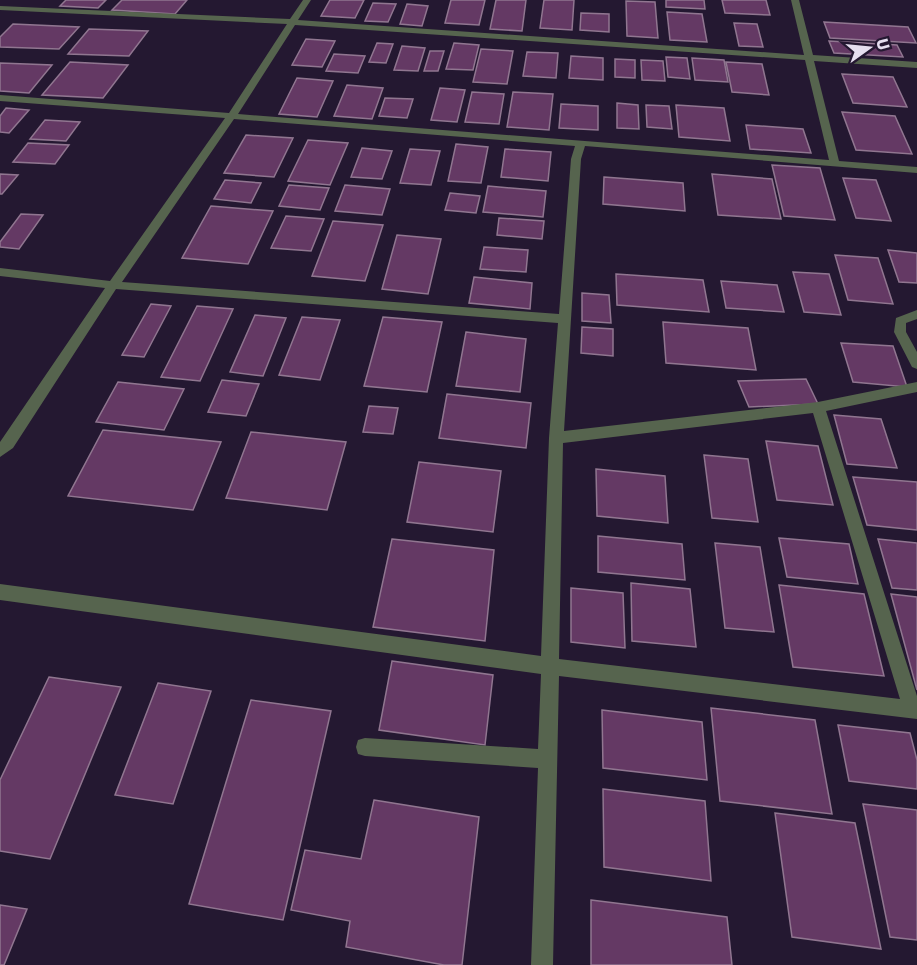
<svg xmlns="http://www.w3.org/2000/svg" width="917" height="965" font-family="Jost,sans-serif">
	<style>
		.building { fill: #643964; stroke: #907690; stroke-width: 1.5 }
		.lines { fill: none; stroke-linecap: round; stroke-linejoin: round }
		.minor { fill: #56644e; fill-rule: evenodd }
	</style>
	<rect width="100%" height="100%" fill="#241831"/>
	<path class="building" d="M66,0H106L98,8L60,6Z
		M122,0H187L175,14L112,10Z
		M330,0H364L355,18L321,16Z
		M451,0H485L479,25L445,23Z
		M496,0H526L522,31L490,29Z
		M544,0H574L572,30L540,28Z
		M666,0H704L705,9L666,7Z
		M722,0H766L770,15L725,13Z
		M626,1L655,2L658,38L627,36Z
		M373,3L396,4L388,22L365,21Z
		M407,4L428,6L422,26L400,24Z
		M667,12L702,14L707,42L670,40Z
		M581,13L609,14V32L580,30Z
		M824,22L908,27L916,43L830,38Z
		M734,23L757,24L763,47L739,46Z
		M13,24L79,27L59,49L0,47V37Z
		M89,29L148,31L129,56L68,54Z
		M306,39L335,41L322,67L292,65Z
		M829,41L897,45L903,57L834,53Z
		M377,43L393,44L386,63L369,62Z
		M454,43L479,45L473,70L446,69Z
		M402,46L425,48L418,71L394,70Z
		M481,49L513,51L507,84L473,82Z
		M430,51H444L438,71H424Z
		M527,52L558,53L556,78L523,76Z
		M334,54L365,56L358,73L326,71Z
		M571,56L603,58V80L569,78Z
		M666,57L687,58L690,79L668,77Z
		M692,58L724,60L728,82L695,80Z
		M615,59L635,60V78L615,77Z
		M641,60L663,61L665,81L642,80Z
		M70,62L128,65L103,98L42,95Z
		M726,62L762,64L769,95L732,92Z
		M0,63L52,65L29,93L0,91Z
		M842,74L893,77L907,107L853,103Z
		M297,78L333,81L317,117L279,114Z
		M347,85L383,88L372,119L334,116Z
		M440,88L465,90L457,122L431,120Z
		M472,92L504,94L499,124L465,122Z
		M513,92L553,94L549,130L507,127Z
		M385,98L413,99L407,118L379,116Z
		M617,103L638,105L639,129L617,128Z
		M561,104L598,106V130L559,128Z
		M646,105L669,106L672,129L647,127Z
		M676,105L724,108L730,141L679,137Z
		M6,108L29,110L9,133L0,132V116Z
		M842,112L895,116L912,154L856,150Z
		M45,120L80,122L66,141L30,139Z
		M746,125L803,129L811,153L750,149Z
		M246,135L293,138L274,177L224,173Z
		M308,140L348,143L330,185L288,181Z
		M28,143L69,145L55,164L13,162Z
		M456,144L488,147L481,183L448,181Z
		M362,148L392,151L382,179L351,177Z
		M410,149L440,151L431,185L400,183Z
		M505,149L551,152L548,181L501,177Z
		M772,165L820,168L835,220L784,216Z
		M0,174L18,175L2,194H0Z
		M712,174L772,179L781,219L718,215Z
		M604,177L683,183L685,211L603,204Z
		M843,178L876,180L891,221L856,218Z
		M225,180L261,183L251,203L214,199Z
		M289,185L329,188L320,210L279,206Z
		M345,185L390,189L382,215L335,211Z
		M488,186L546,191L543,217L483,212Z
		M450,193L480,196L476,213L445,210Z
		M211,206L273,211L248,264L182,258Z
		M21,214L43,215L19,249L0,247V242Z
		M286,216L324,219L311,251L271,248Z
		M499,218L544,221L542,239L497,235Z
		M333,221L383,225L365,281L312,276Z
		M397,235L441,239L428,294L382,289Z
		M484,247L528,250L526,272L480,269Z
		M888,250L917,253V283L899,282Z
		M835,255L878,258L893,304L848,300Z
		M793,272L829,274L841,315L804,312Z
		M616,274L703,280L709,312L617,305Z
		M474,277L532,283L530,309L469,303Z
		M721,281L777,285L784,312L726,308Z
		M582,293L609,295L611,323L582,321Z
		M151,304L171,306L144,357L122,355Z
		M197,306L233,309L200,381L161,377Z
		M255,315L286,318L263,376L230,372Z
		M302,317L340,320L320,380L279,375Z
		M383,317L442,322L427,392L364,386Z
		M663,322L748,328L756,370L666,363Z
		M582,327L613,329V356L581,353Z
		M466,332L526,339L520,392L456,386Z
		M841,343L893,346L907,387L853,382Z
		M806,379L818,404L749,407L738,381Z
		M222,380L259,384L246,416L208,412Z
		M118,382L184,389L164,430L96,422Z
		M447,394L531,403L526,448L439,438Z
		M369,406L398,408L393,434L363,432Z
		M834,415L881,419L897,468L847,464Z
		M103,430L221,442L193,510L68,496Z
		M251,432L346,442L327,510L226,498Z
		M766,441L818,446L833,505L777,500Z
		M704,455L748,459L758,522L712,518Z
		M419,462L501,471L493,532L407,522Z
		M596,469L665,476L668,523L597,516Z
		M853,477L917,482V530L867,525Z
		M598,536L682,544L685,580L598,572Z
		M779,538L849,544L858,584L787,577Z
		M392,539L494,550L485,641L373,627Z
		M878,539L917,543V590L892,588Z
		M715,543L760,547L774,632L725,628Z
		M631,583L690,589L696,647L632,641Z
		M779,585L864,594L884,676L793,667Z
		M571,588L623,593L625,648L571,642Z
		M891,594L917,597V690Z
		M392,661L493,675L485,745L379,730Z
		M49,677L121,687L50,859L0,851V780Z
		M158,683L211,691L173,804L115,795Z
		M251,700L331,711L283,920L189,904Z
		M711,708L815,720L832,814L720,801Z
		M602,710L702,722L707,780L603,768Z
		M838,725L910,733L917,760V789L849,781Z
		M603,789L705,801L711,881L604,867Z
		M374,800L479,817L462,965H444L346,947L350,921L291,910L305,850L361,859Z
		M863,804L917,810V940L890,937Z
		M775,813L855,823L881,949L792,937Z
		M591,900L727,917L732,965H591Z
		M0,905L27,909L4,965H0Z"/>
	<g class="lines">
		<path class="minor" d="M303,0H311L298,20L804,55L791,0H799L813,55L917,62V68L814,61L839,161L917,167V173L585,146L581,159L564,431L818,402L917,382V392L826,411L917,696V719L559,676L553,965H531L538,768L365,756L358,754L356,747L358,740L365,738L538,749L541,674L0,600V584L541,656L549,438L558,323L116,289L13,448L0,457V442L105,288L0,276V268L110,281L225,118L0,101V95L229,113L287,24L0,10V6L290,19ZM295,25L805,60L829,160L238,114ZM234,119L575,146L571,159L559,314L122,282ZM813,413L900,699L559,659L563,443Z
			M917,310V319L906,323V332L917,352V369L912,367L894,332L896,318Z"/>
	</g>
	<g transform="translate(869 48) rotate(75)" stroke="#241831" stroke-width="4.5" paint-order="stroke">
	<path d="M0-4.5L10 22L0 15L-10 22Z" fill="#e5deef"/>
	<text y="-9" font-size="16" font-weight="bold" text-anchor="middle" fill="#e5deef">U</text>
	</g>
</svg>
